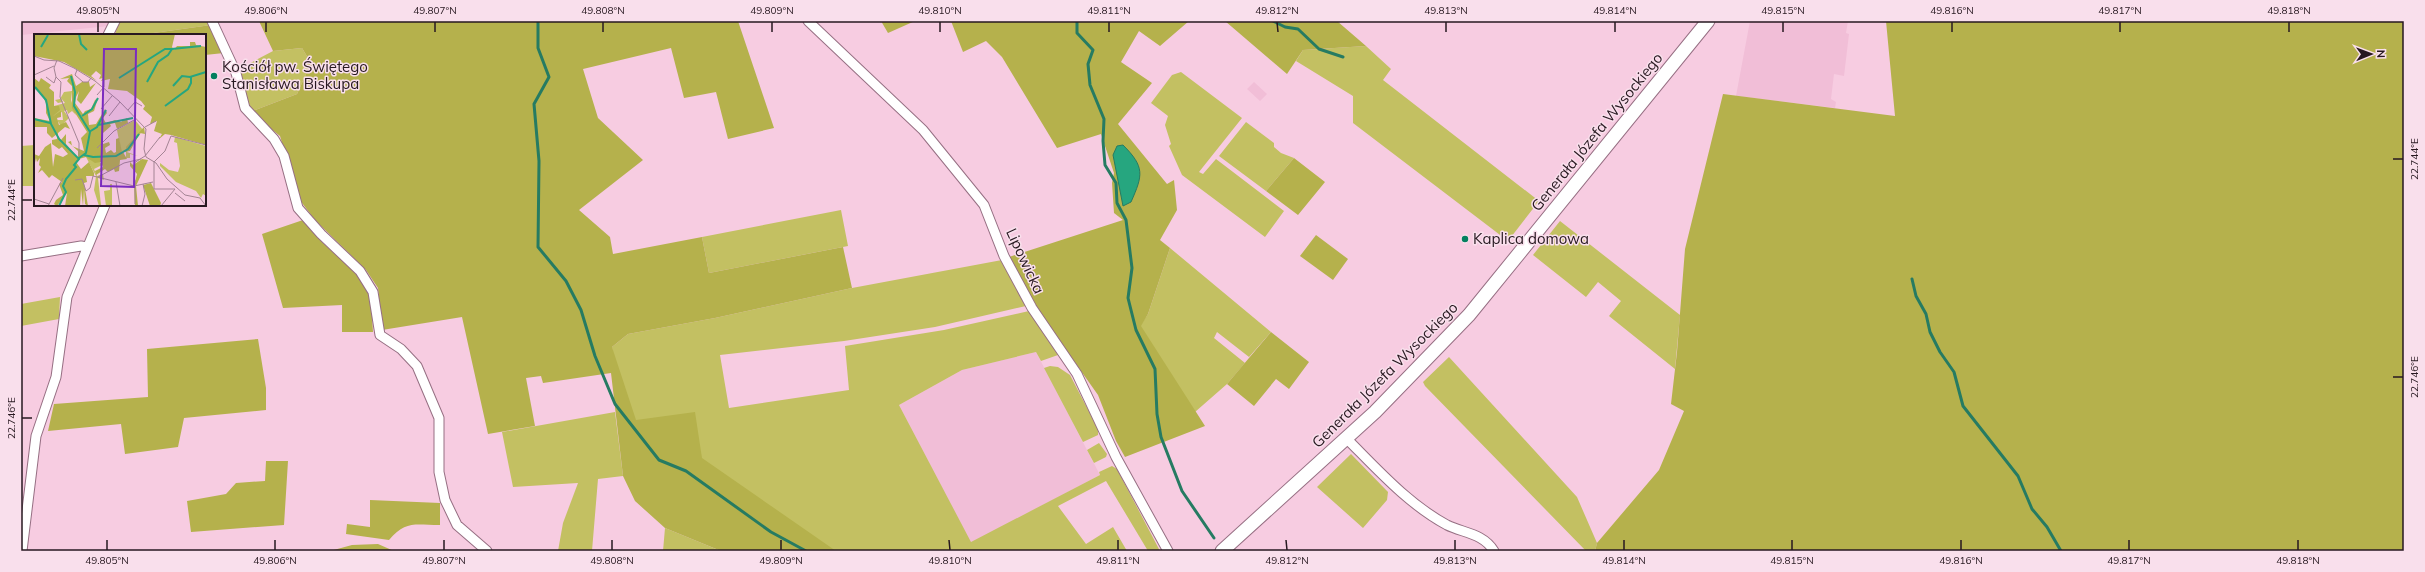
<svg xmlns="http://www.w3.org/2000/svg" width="2425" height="572" font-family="Mulish,sans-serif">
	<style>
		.built { fill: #f1bed7 }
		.green { fill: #c3c062 }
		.forest { fill: #b5b14c }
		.water { fill: #26a67f; stroke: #267b62 }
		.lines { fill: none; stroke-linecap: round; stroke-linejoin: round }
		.stream { stroke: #267b62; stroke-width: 3 }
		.street-casing { stroke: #966f83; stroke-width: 11 }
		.secondary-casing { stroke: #966f83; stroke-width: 15 }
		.street { stroke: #fff; stroke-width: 9 }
		.secondary { stroke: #fff; stroke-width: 13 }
		.ticks { fill: none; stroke: #271820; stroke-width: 1.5 }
		.poi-dot { fill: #03805f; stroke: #f9dfec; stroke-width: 1.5 }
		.labels { text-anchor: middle; stroke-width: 3; stroke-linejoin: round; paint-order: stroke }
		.poi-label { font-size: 15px; fill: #271820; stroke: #f9dfec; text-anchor: start }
		.street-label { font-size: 15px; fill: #271820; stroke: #f9dfec }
		.inset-river { fill: none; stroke: #26a67f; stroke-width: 2 }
		.inset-road { fill: none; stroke: #a48494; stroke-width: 1 }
		.view { fill: #7b2cbf; fill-opacity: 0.15; stroke: #7b2cbf; stroke-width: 2 }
		.inset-edge { fill: none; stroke: #271820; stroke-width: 2 }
		.neatline { fill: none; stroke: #271820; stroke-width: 1.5 }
		.ticks-label { font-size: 10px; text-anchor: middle; fill: #271820 }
	</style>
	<rect width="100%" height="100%" fill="#f7cce1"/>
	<path class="built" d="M21,21H111L109,26L21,35Z
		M1750,21H1848L1846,33L1849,34L1844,76L1834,74L1831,99L1836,102L1835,108L1736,96Z
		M1254,82L1267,94L1260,101L1247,89Z
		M1036,352L1100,475L971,543L899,405L962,370Z"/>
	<path class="green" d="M119,21H209L211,25L139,35H115Z
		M1366,46L1391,69L1383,80L1539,201L1508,241L1353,123V96L1296,61L1303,50Z
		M302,48L311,63L297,94L250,112L239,69L273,51Z
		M1181,72L1242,118L1199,172L1203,174L1216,159L1284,211L1265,237L1182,175L1169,146L1171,144L1165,125L1168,116L1151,103L1172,75Z
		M1246,122L1274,143V147L1281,153L1294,158L1266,191L1219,156Z
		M35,145V186H21V146Z
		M841,210L848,246L709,273L702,237Z
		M1560,221L1680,315L1675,369L1609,316L1621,301L1598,282L1586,297L1533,255Z
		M1170,248L1271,332L1249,357L1217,332L1214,338L1245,363L1227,384L1195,412L1140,326L1148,314Z
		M1002,260L1026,306L935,327L844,341L720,355L729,408L849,390L845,346L944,330L1029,311L1058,355L1041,361L1036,352L962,370L899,405L971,542L1100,475L1099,472L1112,466L1117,469L1160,551H1148L1106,481L1058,506L1086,544L1113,527L1127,551H803L620,422L612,347L628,334L715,318L852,288Z
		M60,297L59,319L21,326V304Z
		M1449,357L1577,497L1597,543L1595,551H1586L1425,386L1423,382Z
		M1050,366L1058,367L1070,375L1098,429V435L1083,442L1044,368Z
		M615,412L623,476L598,479L592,551H558L563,523L578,483L513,487L502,432Z
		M1099,443L1107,454L1106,457L1094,463L1087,450Z
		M1351,454L1388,492L1387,500L1363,528L1317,487Z
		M665,528L721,551H663Z"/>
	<path class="forest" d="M259,21H738L774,128L728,139L716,92L684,98L671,48L583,69L598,118L643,160L579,210L610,237L613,254L702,237L709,273L843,247L852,288L715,318L628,334L612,347L636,420L695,412L702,458L836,551H721L665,528L635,501L623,476L611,373L543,383L541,376L526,378L535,426L488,434L462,317L382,330L378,288L366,270L315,220L299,199L280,136L250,112L297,94L311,63L302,48L273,51Z
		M881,21H915L888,33Z
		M951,21H1189L1160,46L1139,31L1121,62L1152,83L1118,124L1167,184L1174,180L1177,210L1160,240L1170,248L1148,314L1141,326L1205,426L1125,457L1116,441L1098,395L1035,306L1009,257L1123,220L1114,213L1112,183L1114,173L1101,134L1057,148L1002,57L986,41L963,52Z
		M1225,21H1337L1366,46L1303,50L1287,74Z
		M1886,21H2404V551H1595L1597,543L1659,470L1684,411L1671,404L1677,352L1685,249L1723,94L1895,116Z
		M211,25L224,53L205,55V35H139Z
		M1294,158L1325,182L1298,215L1266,191Z
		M303,220L322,242L359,276L367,287L371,302L373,332H342V305L283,308L262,234Z
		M1316,235L1348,259L1333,280L1300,256Z
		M1271,332L1309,362L1289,389L1276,379L1254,406L1227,384Z
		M258,339L266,388V410L184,418L178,447L125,454L121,424L48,431L54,404L148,397L147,349Z
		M266,461H288L284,525L191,532L187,501L226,494L236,483L265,481Z
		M370,500L440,503V525C415,525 406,520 389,540L346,534L347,524L370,527Z
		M378,544L394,551H330L352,545Z"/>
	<path class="water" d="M1123,145C1145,167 1143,175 1131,202L1123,206L1113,155L1117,146Z"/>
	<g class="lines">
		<path class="stream" d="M538,21V48L549,77L534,104L539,161L538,247L566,281L581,310L595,356L615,404L659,460L686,471L771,532L806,551
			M1077,21V33L1093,50L1088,64L1090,85L1104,119L1103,141L1105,165L1116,183L1117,203L1126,220L1132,268L1128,298L1136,330L1155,369L1157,414L1161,437L1182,491L1214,538
			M1273,21L1285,27L1298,29L1319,49L1343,57
			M1912,279L1916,296L1926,314L1930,332L1940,352L1954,372L1963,406L2018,476L2032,509L2047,527L2061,551"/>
		<defs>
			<path id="street" d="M212,21L236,73L245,108L274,139L284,156L298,208L321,234L360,271L373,292L380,335L401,349L417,366L439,418V472L445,500L457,525L487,551
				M808,21L923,130L984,205L1004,256L1032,308L1077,374L1116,457L1168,551
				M108,35L115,21
				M21,256L81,246L86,247
				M1346,438C1377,469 1408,504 1447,525C1463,533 1483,533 1494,551
				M22,551L36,436L56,377L67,297L105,205"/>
			<path id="secondary" d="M1222,551L1375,412L1469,315L1708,21"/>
		</defs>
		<use href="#street" class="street-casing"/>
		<use href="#secondary" class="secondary-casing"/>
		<use href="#street" class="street"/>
		<use href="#secondary" class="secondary"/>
	</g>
	<path class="ticks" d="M98,22V32M266,22V32M435,22V32M603,22V32M772,22V32M940,22V32M1109,22V32M1277,22L1278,32M1446,22V32M1615,22V32M1783,22V32M1952,22V32M2120,22V32M2289,22V32M2393,159H2403M22,200H32M2393,377H2403M22,418H32M107,540V550M275,540V550M444,540V550M612,540V550M781,540V550M949,540L950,550M1118,540V550M1286,540L1287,550M1455,540V550M1624,540V550M1792,540V550M1961,540V550M2129,540V550M2298,540V550"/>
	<g class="poi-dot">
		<circle cx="214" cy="76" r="4"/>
		<circle cx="1465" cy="239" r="4"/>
	</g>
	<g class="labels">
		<g class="poi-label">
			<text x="222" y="72">Kościół pw. Świętego<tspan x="222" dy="17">Stanisława Biskupa</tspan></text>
			<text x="1473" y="244">Kaplica domowa</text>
		</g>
		<g class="street-label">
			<text transform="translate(1597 132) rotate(-51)" y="5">Generała Józefa Wysockiego</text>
			<text transform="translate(1025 261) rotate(65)" y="5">Lipowicka</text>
			<text transform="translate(1385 375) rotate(-45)" y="5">Generała Józefa Wysockiego</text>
		</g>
	</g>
	<g transform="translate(34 34)">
		<rect width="172" height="172" fill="#f7cce1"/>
		<path d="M38,57L37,66L42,81L38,77L34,80L33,76L30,77L35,84L27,92L23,86H29L28,78L19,82L20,72L31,69L27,64L29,68L24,69L21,66L26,65L30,58ZM101,86L109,96L93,118L104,122L96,120V124H92V118L87,117L83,96ZM141,103L172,112V162L169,160L167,164L162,157L142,148L126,132V129L135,136L144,138L146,132L143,109L140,108ZM52,123L65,127L68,131L60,135L63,142L69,140L70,146L64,144L67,171L65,172L60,156L62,142ZM76,150H78V172H72L70,157L76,156Z" fill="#c3c062"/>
		<path d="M0,0H141L138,13L140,16L143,12H156V8H161L162,11L172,13V111L137,101L131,100L125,105L128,100L120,97L123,87L116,90L118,83L109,75L111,72L107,67L93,57L74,55L76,45L67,47L69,44L65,45L67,41L62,37L57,42L63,47L30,28L0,22ZM38,40L42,52L48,48H55L56,53L62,49L47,70L43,66L45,57L42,63L41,69L49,80L51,77L57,75L61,66L64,64L60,77L54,80L55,91L62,90L71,75L73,79L69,84L72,89L81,86L87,88L93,84L94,89L83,95L81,89L76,90L77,92L69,99V110L75,108L76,111L71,114L72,119L77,116L80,119L82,118V105L85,104L88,118L92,117V113L110,93L111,100L106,99L96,117L89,118L93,125L86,126L85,137L81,138L80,135L74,138L71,135L62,141L61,137L69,133L67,128L61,129L52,123L45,125L42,128L47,135L55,128L60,139V142H52L53,148L50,149L54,172L51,170L50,155L49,172L47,155L46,172H31L33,159L23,172L20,170L22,166L29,161L25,150L28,148L18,141L15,144L8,136L4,139L7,133L5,131L6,124L3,128L2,124L0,133V120L5,122L11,113L17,109L19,133L21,120L29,123L34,120L28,113L25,115L18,110V106L23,105V100L18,104L13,99V93H0V84L16,87L12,79V69L7,59L2,54L0,59V44L5,48L7,44L17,51L15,54L20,58V72H25L26,76L19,82L27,77V83L23,84L25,91L32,88L36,95L31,93L24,99V102L27,106L32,100V110L44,124V117L34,108L37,107L38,112L50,117L47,104L53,98L38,74V52L33,47L35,44L26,45ZM108,125L114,126L102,152L104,172H101L100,152L103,140L96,132V128L99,131ZM117,149L127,169L126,172H116L109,151Z" fill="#b5b14c"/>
		<path class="inset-river" d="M10,0H23M25,0H44M45,0L47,10L53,16M7,13L14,1M37,42L41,58L40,72L56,98L52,119L45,124M85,44L131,15H138M113,48L124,28L134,21L138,15L167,12M139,52L148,42L156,43L172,38M1,53L12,66L17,90L25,105L45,125L40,131L42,133L32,145L29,152L32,158L25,172M131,72L154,55L157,49V43M48,82L58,75L64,64M0,85L16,89M64,91L99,84M55,98L63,93L72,76M50,121L59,123L82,122L94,115L105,100"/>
		<path class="inset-road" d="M0,22L10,26L25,27L40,34L61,47L85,67L112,95L110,115L112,123L122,129L133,145L151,161L166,164L172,172M23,26L20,34L22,43L27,48L26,63L45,109V122M43,36L41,41L49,48H54L57,44M0,41L20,32M12,43L20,49L22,43M63,61L70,53V45M67,75L78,62M94,76L101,68L108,72M75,82L86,68M111,93L122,87M63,114L80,97L102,85M111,122L126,103M120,128V155H141L127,172M120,128L131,117L137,102L172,111M100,129L111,122M64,143L90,129L107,125M41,146L48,145L52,157L56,154L59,142L100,152L119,148M82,148L86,172M141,159L151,167M0,165L15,170M101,170V146M14,172L29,144M108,172L111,160L109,150"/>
		<path class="view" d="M70,15H102L100,153L67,152Z"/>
		<rect width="172" height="172" class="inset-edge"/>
	</g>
	<rect width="2425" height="572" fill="none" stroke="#f9dfec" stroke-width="44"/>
	<g transform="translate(2371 54) rotate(89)" stroke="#f9dfec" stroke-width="3" paint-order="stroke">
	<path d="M0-3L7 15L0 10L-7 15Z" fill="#271820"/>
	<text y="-6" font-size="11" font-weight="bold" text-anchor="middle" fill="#271820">N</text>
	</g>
	<rect x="22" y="22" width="2381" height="528" class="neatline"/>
	<g class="ticks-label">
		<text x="98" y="14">49.805°N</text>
		<text x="266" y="14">49.806°N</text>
		<text x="435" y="14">49.807°N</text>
		<text x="603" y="14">49.808°N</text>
		<text x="772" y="14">49.809°N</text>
		<text x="940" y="14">49.810°N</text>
		<text x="1109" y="14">49.811°N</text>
		<text x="1277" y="14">49.812°N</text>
		<text x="1446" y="14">49.813°N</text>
		<text x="1615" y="14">49.814°N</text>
		<text x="1783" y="14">49.815°N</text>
		<text x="1952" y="14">49.816°N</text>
		<text x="2120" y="14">49.817°N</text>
		<text x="2289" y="14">49.818°N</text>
		<text transform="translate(2414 159) rotate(-90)" y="4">22.744°E</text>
		<text transform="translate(11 200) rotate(-90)" y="4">22.744°E</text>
		<text transform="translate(2414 377) rotate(-90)" y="4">22.746°E</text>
		<text transform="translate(11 418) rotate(-90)" y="4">22.746°E</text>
		<text x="107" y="564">49.805°N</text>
		<text x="275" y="564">49.806°N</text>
		<text x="444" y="564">49.807°N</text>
		<text x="612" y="564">49.808°N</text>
		<text x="781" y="564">49.809°N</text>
		<text x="950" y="564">49.810°N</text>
		<text x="1118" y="564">49.811°N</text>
		<text x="1287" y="564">49.812°N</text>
		<text x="1455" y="564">49.813°N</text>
		<text x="1624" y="564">49.814°N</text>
		<text x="1792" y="564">49.815°N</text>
		<text x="1961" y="564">49.816°N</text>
		<text x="2129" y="564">49.817°N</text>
		<text x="2298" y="564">49.818°N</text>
	</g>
</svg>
